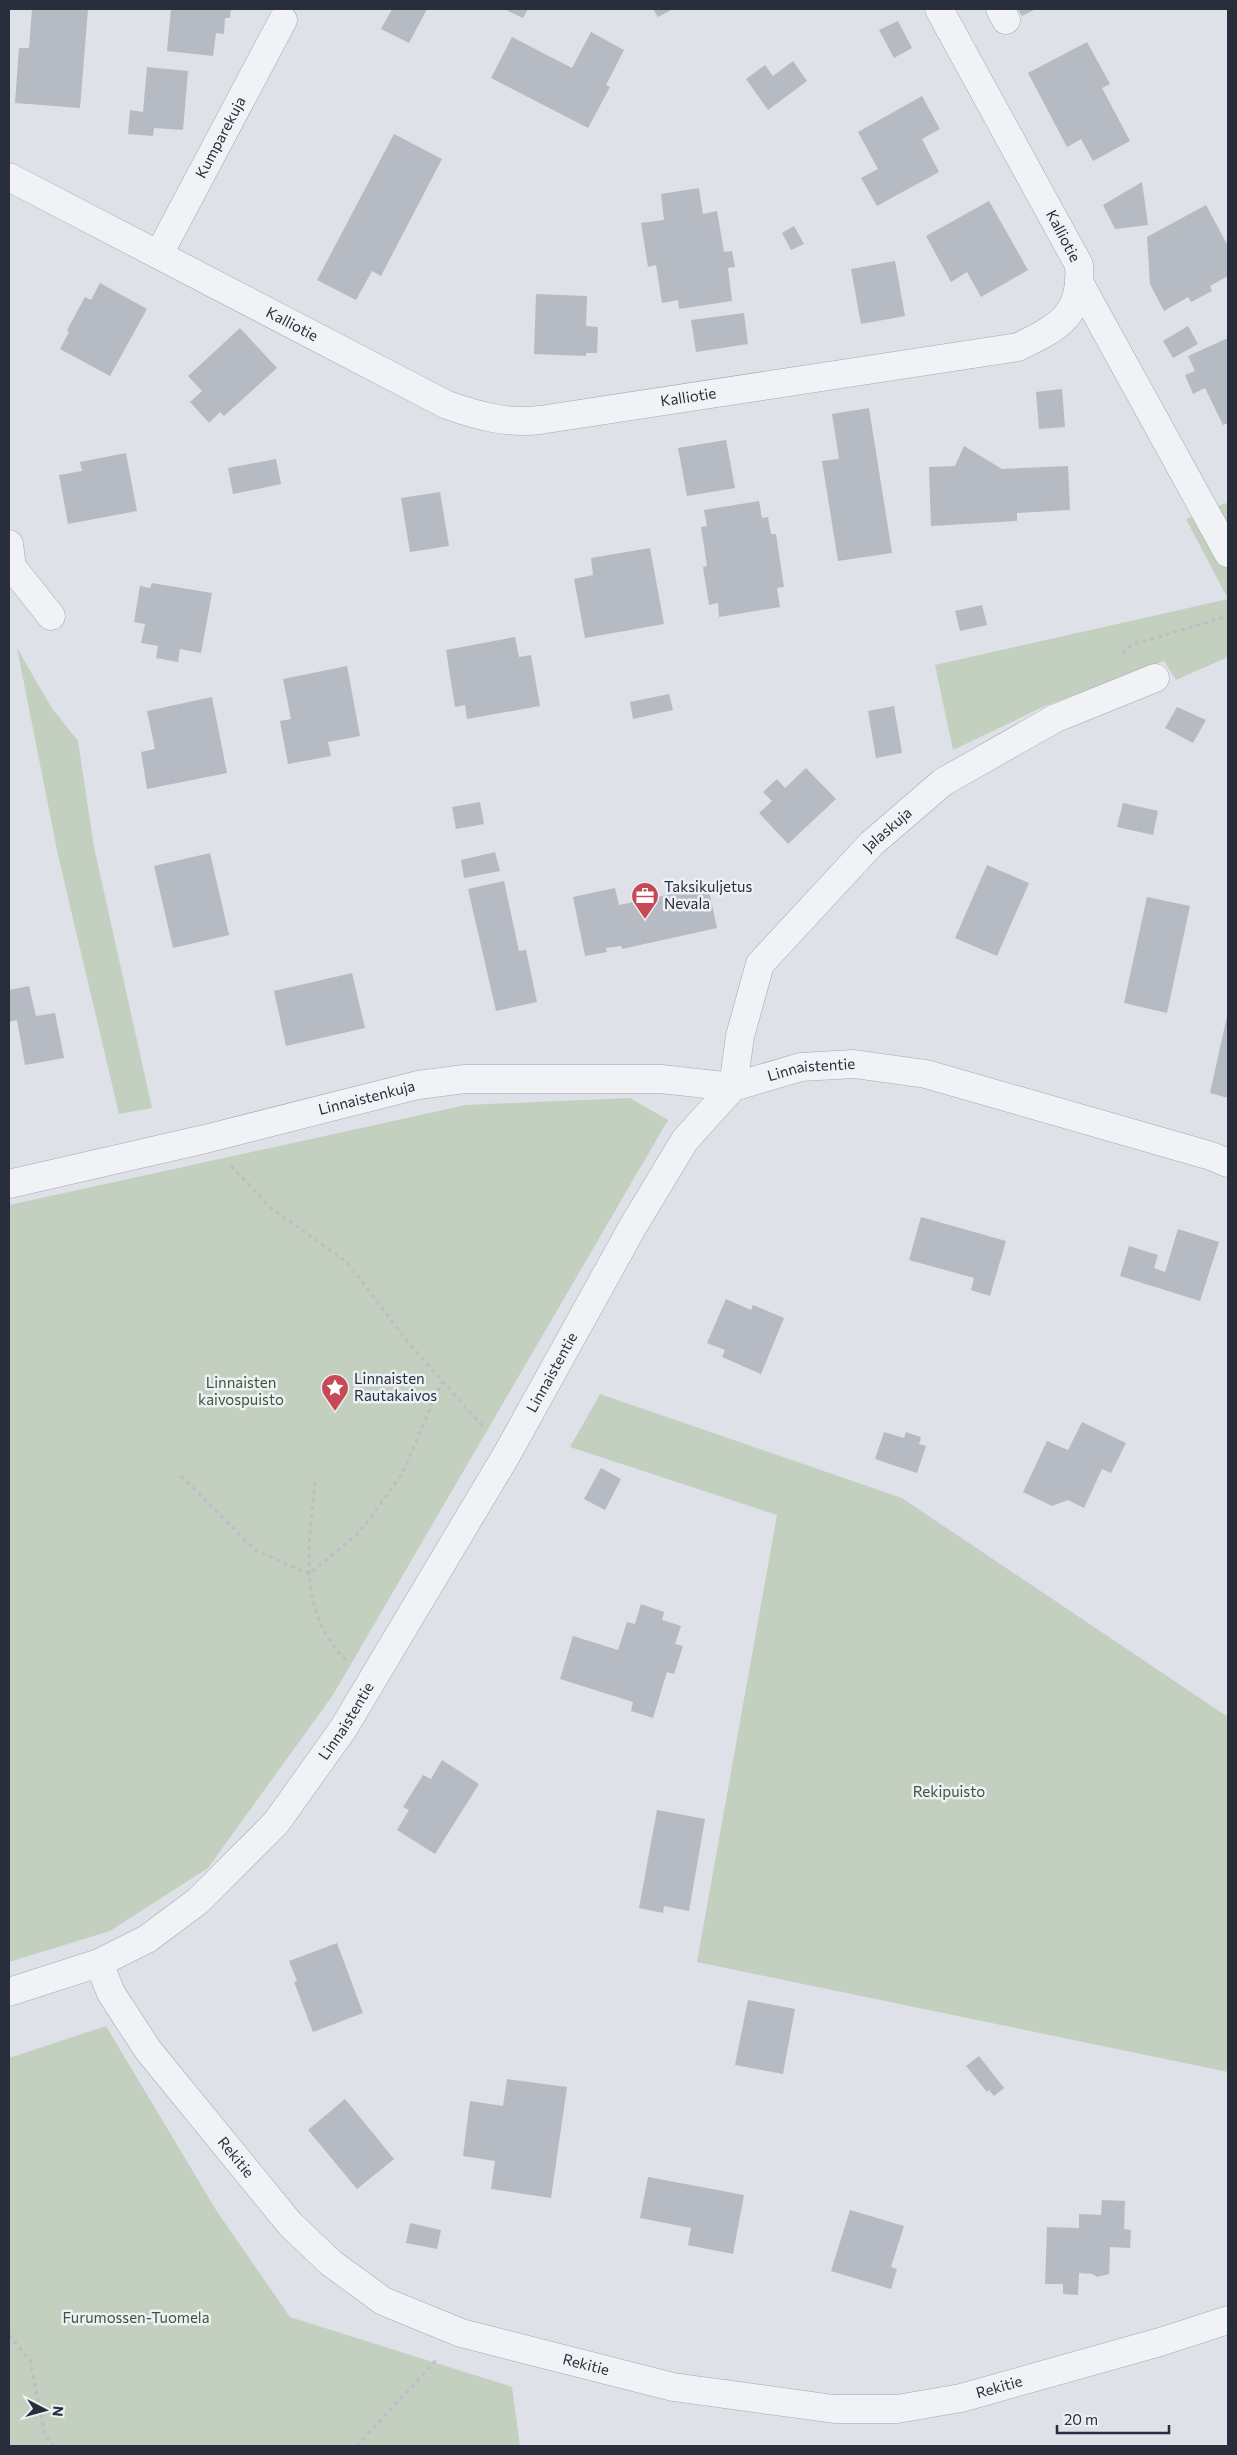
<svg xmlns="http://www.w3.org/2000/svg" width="1237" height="2455" font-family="Commissioner,sans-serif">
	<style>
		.green { fill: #c3d0c0 }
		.building { fill: #b6bac3 }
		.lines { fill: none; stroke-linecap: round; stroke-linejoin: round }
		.minor-casing { stroke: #a4a8b0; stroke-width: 29 }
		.path { stroke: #bcbfc5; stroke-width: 3; stroke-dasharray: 4 4; stroke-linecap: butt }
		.minor { stroke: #f0f2f5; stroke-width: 28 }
		.labels { text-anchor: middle; stroke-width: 5; stroke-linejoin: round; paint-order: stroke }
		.street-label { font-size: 15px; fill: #282e3c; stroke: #edf0f4 }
		.poi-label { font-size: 15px; fill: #282e3c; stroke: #edf0f4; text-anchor: start }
		.park-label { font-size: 15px; fill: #3b5736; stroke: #edf0f4 }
	</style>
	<rect width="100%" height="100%" fill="#dee1e7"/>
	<path class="green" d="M1226,503L1228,507V657L1176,680L1164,661L1045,706L953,750L935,665L1228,599L1186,519Z
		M17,648L51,707L78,741L94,847L152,1108L119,1114L58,855Z
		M630,1098L668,1120L333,1695L208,1868L110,1931L9,1962V1205L466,1105Z
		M600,1394L902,1498L1228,1717V2072L697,1962L777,1515L570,1447Z
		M106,2026L216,2210L290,2317L512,2387L520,2446H9V2058Z"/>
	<path class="building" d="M32,9H88L80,108L15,103L19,48H29Z
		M171,9H231L230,18H225L224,34L216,33L213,56L167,51Z
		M392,9H427L409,43L381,29Z
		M504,9H528L523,18Z
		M653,9H673L658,17Z
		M1018,9H1036L1022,16Z
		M898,21L912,48L894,58L879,30Z
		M591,32L624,50L606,85L610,87L588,128L491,78L512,37L572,68Z
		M1087,42L1110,84L1102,88L1130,141L1093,161L1081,139L1067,147L1028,73Z
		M793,61L807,81L768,110L746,79L765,65L773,76Z
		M147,67L188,71L183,130L154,128L153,136L128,134L130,110L143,112Z
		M922,96L940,129L922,139L939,172L877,206L861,178L878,169L858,132Z
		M394,134L442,159L381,276L372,271L356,300L317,280Z
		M1142,182L1148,225L1115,229L1103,205Z
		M699,188L703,214L717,211L724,252L732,251L735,267L728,268L732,301L679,309L678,300L662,303L656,265L648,267L641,223L664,220L661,194Z
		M989,201L1028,270L981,297L967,272L951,282L926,236Z
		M1206,205L1228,246V276L1210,286L1212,291L1191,302L1188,297L1164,311L1150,284L1147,237Z
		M794,226L804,244L791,250L782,233Z
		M895,261L905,316L861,324L851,269Z
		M100,283L147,309L110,376L60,349L69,332L67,330L85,297L91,300Z
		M536,294L587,296L586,326L598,327L597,353H586V356L534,354Z
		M744,313L748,344L696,352L691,320Z
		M1188,326L1198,344L1173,358L1163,341Z
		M240,328L277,368L224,416L220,412L209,423L190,402L202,391L188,376Z
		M1228,338V423L1223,425L1205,388L1193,394L1185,375L1195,371L1188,356Z
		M1062,389L1065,427L1039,429L1036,392Z
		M869,408L892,553L838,561L822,461L839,459L832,414Z
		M726,440L735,488L687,496L678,448Z
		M964,446L1002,469L1068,466L1070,510L1017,513V521L931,526L929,467L955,466Z
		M126,453L137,511L68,524L59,475L82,471L80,462Z
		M276,459L281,484L233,494L228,468Z
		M440,492L449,546L410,552L401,498Z
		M759,501L762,518L768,517L771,534H776L784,587L777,588L780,607L719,617L718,603L709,605L703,567L707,566L701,527L707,526L704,510Z
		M650,548L664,624L585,638L574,579L593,575L591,558Z
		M152,583L212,593L201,653L180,649L178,662L156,658L158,646L141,643L145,624L134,622L140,586L150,588Z
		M982,605L987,625L960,631L955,611Z
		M515,637L519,657L531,655L540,706L467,719L465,705L455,707L446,650Z
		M347,666L360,736L328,742L331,756L288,764L280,721L291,719L283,679Z
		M669,694L673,710L633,719L630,702Z
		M212,697L227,773L147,789L141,752L155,749L147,711Z
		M894,706L902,753L876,758L868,711Z
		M1177,707L1206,720L1193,743L1165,728Z
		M806,768L836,799L788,844L759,813L772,801L763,792L777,779L785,788Z
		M480,802L484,824L456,829L452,807Z
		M1123,803L1158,811L1153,835L1117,827Z
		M495,852L500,871L464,878L461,860Z
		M210,853L229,935L173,948L154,866Z
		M987,865L1029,883L997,956L955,938Z
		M504,881L519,951L526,950L537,1002L496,1011L468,889Z
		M708,886L717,928L622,949L621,946L606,948L607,952L585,956L573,897L615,888L619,905Z
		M1147,897L1190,906L1167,1013L1124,1003Z
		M352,973L365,1028L286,1046L274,991Z
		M29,986L36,1016L55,1013L64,1058L25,1065L17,1020L9,1022V990Z
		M1227,1016H1228V1098L1210,1093Z
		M921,1217L1006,1241L990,1296L971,1290L974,1278L909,1260Z
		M1178,1229L1219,1242L1200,1301L1120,1276L1129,1246L1158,1255L1154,1268L1165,1272Z
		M726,1299L751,1310L753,1305L784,1318L761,1374L722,1357L725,1350L707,1343Z
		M1082,1422L1126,1443L1111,1473L1102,1469L1084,1508L1068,1500L1052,1506L1023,1492L1047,1441L1068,1450Z
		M884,1432L904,1438L906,1432L921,1437L919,1444L926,1446L917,1473L875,1459Z
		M601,1468L621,1479L605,1510L584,1499Z
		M641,1604L664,1612L662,1620L681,1626L675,1644L683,1646L674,1674L667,1672L653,1718L631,1711L633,1702L560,1679L573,1636L618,1650L627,1622L635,1624Z
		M442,1760L479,1784L435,1854L397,1830L409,1810L403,1807L423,1775L431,1779Z
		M657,1810L705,1819L689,1911L664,1906L663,1913L639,1908Z
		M337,1943L363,2013L313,2032L294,1982L297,1981L289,1961Z
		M748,2000L795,2009L783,2074L735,2065Z
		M979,2056L1004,2088L994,2096L989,2090L987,2092L966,2066Z
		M507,2079L567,2087L551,2198L491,2189L495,2161L463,2156L470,2101L503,2106Z
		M345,2099L394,2159L357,2189L308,2130Z
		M648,2177L744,2195L733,2254L688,2245L691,2228L640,2218Z
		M1102,2200L1125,2201L1124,2229L1131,2230L1130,2248L1110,2247L1109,2274L1097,2277L1093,2274L1079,2273L1078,2295L1063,2294V2284H1045L1047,2227L1079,2228V2214L1101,2215Z
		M850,2210L904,2226L891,2267L897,2269L891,2289L831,2271Z
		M410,2223L441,2230L437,2249L406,2243Z"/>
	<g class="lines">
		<defs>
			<g id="minor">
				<path d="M1000,9L1006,20"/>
				<path id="s1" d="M9,177L447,405C479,416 507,424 540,420L1018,347C1059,327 1083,315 1079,265L939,9"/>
				<path id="s2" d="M159,254L283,20"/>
				<path d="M1081,286L1228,553"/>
				<path d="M9,544L12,567L51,616"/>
				<path id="s3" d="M9,1184L205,1139L418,1085L465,1079H661L733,1087L740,1036L760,964L871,844L943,782L1056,718L1155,678"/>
				<path id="s4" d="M99,1963L111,1993L148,2050L290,2224L331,2263L383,2301L461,2333L673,2387L834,2409H897L961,2398L1160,2342L1228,2320"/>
				<path id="s5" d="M9,1992L99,1963L147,1939L198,1901L276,1823L343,1729L507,1454L632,1228L685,1140L733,1087L801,1067L854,1064L926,1074L1211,1156L1228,1163"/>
			</g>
		</defs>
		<use href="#minor" class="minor-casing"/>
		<path class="path" d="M1123,654L1131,645L1228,616
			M231,1166L271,1208L348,1263L407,1341L484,1428
			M181,1476L255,1550L309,1574L360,1532L402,1474L442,1381
			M315,1482C309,1544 296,1611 346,1660
			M9,2335L30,2360L45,2436L54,2446
			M357,2446L437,2359"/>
		<use href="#minor" class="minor"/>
	</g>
	<defs>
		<symbol id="office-pin" viewBox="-11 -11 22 30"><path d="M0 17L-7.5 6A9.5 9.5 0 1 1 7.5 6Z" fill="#c54a55" stroke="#edf0f4"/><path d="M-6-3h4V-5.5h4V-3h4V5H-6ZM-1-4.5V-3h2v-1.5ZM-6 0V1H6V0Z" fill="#fff"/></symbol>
		<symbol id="sight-pin" viewBox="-11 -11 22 30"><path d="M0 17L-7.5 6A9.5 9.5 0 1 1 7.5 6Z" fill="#c54a55" stroke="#edf0f4"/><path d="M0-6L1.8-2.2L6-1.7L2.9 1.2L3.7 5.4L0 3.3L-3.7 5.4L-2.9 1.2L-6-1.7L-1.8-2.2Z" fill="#fff"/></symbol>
	</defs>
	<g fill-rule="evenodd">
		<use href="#office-pin" x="629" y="880" width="32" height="43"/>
		<use href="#sight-pin" x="319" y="1372" width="32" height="43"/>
	</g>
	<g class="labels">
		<g class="street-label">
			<text dy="5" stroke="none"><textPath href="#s2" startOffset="132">Kumparekuja</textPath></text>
			<text transform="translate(1063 236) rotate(62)" y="5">Kalliotie</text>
			<text dy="5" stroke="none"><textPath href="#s1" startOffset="319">Kalliotie</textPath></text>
			<text dy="5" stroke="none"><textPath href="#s1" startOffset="739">Kalliotie</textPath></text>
			<text dy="5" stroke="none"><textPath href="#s3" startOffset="1048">Jalaskuja</textPath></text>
			<text dy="5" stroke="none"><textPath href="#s5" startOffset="1271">Linnaistentie</textPath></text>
			<text dy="5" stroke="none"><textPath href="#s3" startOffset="368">Linnaistenkuja</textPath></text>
			<text dy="5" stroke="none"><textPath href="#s5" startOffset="851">Linnaistentie</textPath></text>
			<text dy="5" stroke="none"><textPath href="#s5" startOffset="446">Linnaistentie</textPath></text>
			<text dy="5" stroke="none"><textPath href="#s4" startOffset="239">Rekitie</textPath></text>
			<text dy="5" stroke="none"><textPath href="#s4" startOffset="659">Rekitie</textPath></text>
			<text dy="5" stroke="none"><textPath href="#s4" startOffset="1079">Rekitie</textPath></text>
		</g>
		<g class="poi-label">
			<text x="664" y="892">Taksikuljetus<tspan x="664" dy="17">Nevala</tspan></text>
			<text x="354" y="1384">Linnaisten<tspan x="354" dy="17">Rautakaivos</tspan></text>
		</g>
		<g class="park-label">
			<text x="241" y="1388">Linnaisten<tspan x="241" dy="17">kaivospuisto</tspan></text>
			<text x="949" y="1797">Rekipuisto</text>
			<text x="136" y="2323">Furumossen-Tuomela</text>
		</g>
	</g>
	<rect width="1237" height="2455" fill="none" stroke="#282e3c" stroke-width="20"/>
	<g transform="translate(45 2410) rotate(96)" stroke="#edf0f4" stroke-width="4" paint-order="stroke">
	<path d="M0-4L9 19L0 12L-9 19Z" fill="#282e3c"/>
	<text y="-8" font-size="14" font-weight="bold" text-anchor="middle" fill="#282e3c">N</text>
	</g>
	<path d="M1057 2425v8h112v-8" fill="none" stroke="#282e3c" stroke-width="2.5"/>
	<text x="1064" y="2425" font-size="15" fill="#282e3c" stroke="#edf0f4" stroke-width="4" paint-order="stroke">20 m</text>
</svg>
